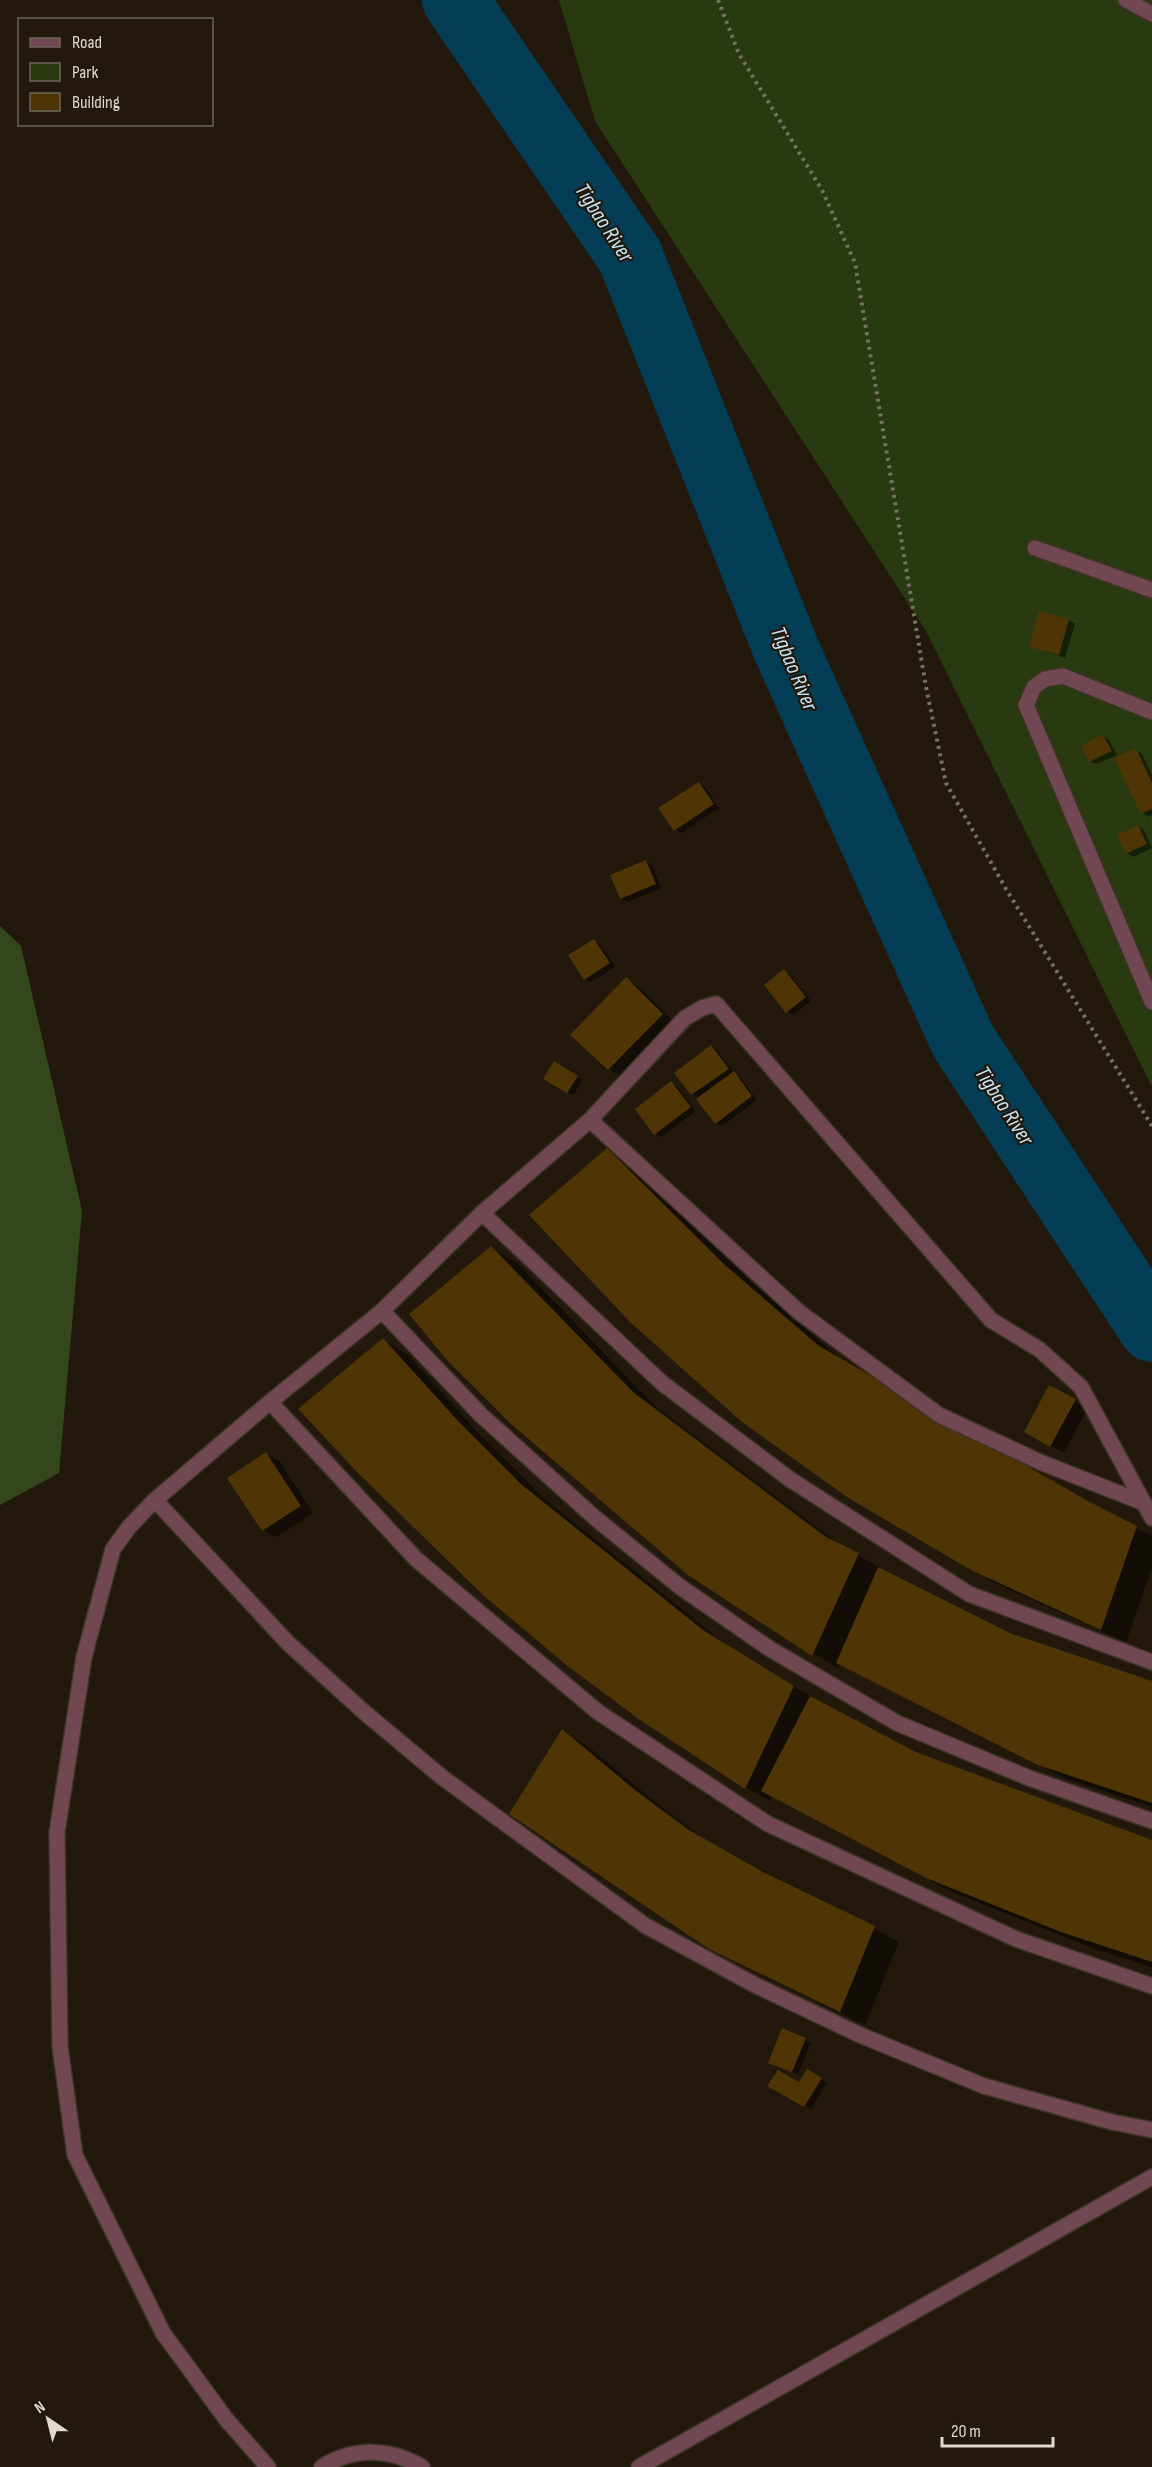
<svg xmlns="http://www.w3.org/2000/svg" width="1152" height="2467" font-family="'Sofia Sans Condensed',sans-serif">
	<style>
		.green { fill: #293a10 }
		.forest { fill: #34471c }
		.shadow { fill: #0007 }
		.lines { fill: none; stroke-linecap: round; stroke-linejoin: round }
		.river { stroke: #043d56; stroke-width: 66 }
		.building { fill: #4f3505 }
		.minor-casing { stroke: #3c3427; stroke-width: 18 }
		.path { stroke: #787065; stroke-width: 4; stroke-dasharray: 3 4.5; stroke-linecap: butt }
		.minor { stroke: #714751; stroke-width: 15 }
		.labels { text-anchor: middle; stroke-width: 4.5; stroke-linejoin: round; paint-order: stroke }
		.water-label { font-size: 22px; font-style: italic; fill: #c7e4f6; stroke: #22190c }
	</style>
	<rect width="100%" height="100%" fill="#22190c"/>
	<path class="green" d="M559,0H1152V1087L926,631L595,121Z"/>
	<path class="forest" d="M0,926L21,946L82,1211L59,1473L0,1505Z"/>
	<path class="shadow" d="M1069,620L1075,624L1065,658L1031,646Z
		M1103,736L1109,740L1117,755L1096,764L1090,761Z
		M1136,750L1142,754L1152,775V815L1148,817L1142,813Z
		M699,783L705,787L719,808L681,833L675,829Z
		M1138,826L1144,830L1152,848L1133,857L1127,853Z
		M646,861L652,865L661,888L627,902L621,898Z
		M594,941L600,945L615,967L591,982L585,979Z
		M784,971L790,975L811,1001L793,1015L787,1011Z
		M626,979L639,987L675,1022L621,1077L609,1069Z
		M711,1046L717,1050L734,1073L740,1077L757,1100L722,1126L716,1123L700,1099L692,1094Z
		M555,1063L583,1080L573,1095L546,1079Z
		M671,1083L677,1086L696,1111L661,1137L655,1134Z
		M607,1149L632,1164L750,1281L844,1362L1085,1502L1152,1536V1568L1126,1642L997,1584L972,1569Z
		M491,1248L516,1262L657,1408L843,1547L883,1569L882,1571L1011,1635L1152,1683V1807L1064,1778L840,1664L837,1668L689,1574Z
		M384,1340L408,1355L483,1438L546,1500L728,1646L818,1701L915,1753L1152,1842V1967L1087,1946L952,1892L772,1796L770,1801L745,1787Z
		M1050,1387L1088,1408L1064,1453L1026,1432Z
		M266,1454L279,1461L313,1513L276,1537L263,1530Z
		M562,1731L586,1745L660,1806L711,1844L899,1942L865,2025L735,1962L709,1948Z
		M783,2030L811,2043L798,2074L776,2065Z
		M807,2071L827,2083L811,2109L769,2085L799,2084Z"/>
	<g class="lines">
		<path class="river" d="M455,0L630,256L786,649L963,1041L1152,1329"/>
	</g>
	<path class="building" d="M1039,611L1069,619L1059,655L1029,647Z
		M1103,735L1112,751L1089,762L1081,745Z
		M1136,748L1152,783V809L1141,814L1114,758Z
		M699,782L714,804L674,831L658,808Z
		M1138,825L1147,844L1126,854L1117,835Z
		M646,860L656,884L620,899L610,875Z
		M594,939L610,963L584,980L568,955Z
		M784,969L806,997L786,1013L764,985Z
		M626,977L663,1014L608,1070L570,1035Z
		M711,1045L729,1069L691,1095L674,1073Z
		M554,1061L578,1076L567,1093L543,1079Z
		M734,1071L752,1096L715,1124L696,1099Z
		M671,1081L691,1107L654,1135L635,1109Z
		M607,1148L725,1265L819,1346L1086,1500L1137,1526L1101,1630L971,1570L850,1499L742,1422L630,1322L529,1215Z
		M491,1246L633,1392L826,1537L859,1553L812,1656L688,1575L511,1424L447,1360L409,1314Z
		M383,1338L459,1422L521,1484L703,1630L794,1686L745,1789L640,1720L565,1664L483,1595L358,1473L298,1409Z
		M1049,1385L1076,1399L1050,1447L1024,1432Z
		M266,1452L301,1506L262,1531L227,1478Z
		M878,1567L1012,1634L1152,1681V1803L1038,1765L836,1663Z
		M810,1696L916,1752L1152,1840V1962L1061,1932L926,1878L761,1791Z
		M562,1729L635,1790L689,1830L763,1872L875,1926L840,2012L709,1949L509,1814Z
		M782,2028L806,2038L792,2072L768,2063Z
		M807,2069L822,2078L804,2107L767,2086L778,2070L799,2082Z"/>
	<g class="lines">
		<defs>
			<path id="minor" d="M1126,0L1152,14
				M1035,548L1152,590
				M1152,712L1063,676L1045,679L1034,687L1026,705L1152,1002
				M590,1120L799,1312L939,1415L1040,1462L1144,1503
				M482,1213L662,1383L791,1480L969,1594L1152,1662
				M382,1311L481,1415L594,1517L679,1586L770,1649L897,1723L1029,1778L1152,1821
				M270,1402L416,1559L598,1712L768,1824L1016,1939L1152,1986
				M155,1500L288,1643L364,1712L443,1778L646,1926L755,1985L860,2035L984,2086L1112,2122L1152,2130
				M268,2467L226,2419L163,2333L75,2155L60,2047L57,1832L84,1657L113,1549L129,1527L155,1500L270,1402L382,1311L482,1213L590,1120L685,1018L702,1008L716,1004L991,1320L1040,1350L1081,1387L1152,1518
				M322,2467C354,2447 390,2448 422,2467
				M639,2467L1152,2177"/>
		</defs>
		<use href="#minor" class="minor-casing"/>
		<path class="path" d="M718,0L739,54L822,190L855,263L926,687L946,783L1006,889L1152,1126"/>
		<use href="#minor" class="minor"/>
	</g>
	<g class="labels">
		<g class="water-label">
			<text transform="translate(605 222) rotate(57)" y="8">Tigbao River</text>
			<text transform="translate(795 668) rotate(67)" y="8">Tigbao River</text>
			<text transform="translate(1005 1105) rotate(57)" y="8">Tigbao River</text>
		</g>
	</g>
	<rect x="18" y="18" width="195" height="108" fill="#22190c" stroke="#6e665a" stroke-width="1.5"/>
	<rect x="30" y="38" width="30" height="9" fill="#714751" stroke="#6e665a" stroke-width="1.5"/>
	<text x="72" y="48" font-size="18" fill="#dfd9d0">Road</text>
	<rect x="30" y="63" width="30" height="18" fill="#293a10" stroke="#6e665a" stroke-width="1.5"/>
	<text x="72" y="78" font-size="18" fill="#dfd9d0">Park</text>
	<rect x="30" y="93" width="30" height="18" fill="#4f3505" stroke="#6e665a" stroke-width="1.5"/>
	<text x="72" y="108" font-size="18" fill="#dfd9d0">Building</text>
	<g transform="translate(48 2419) rotate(325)" stroke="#22190c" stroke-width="4.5" paint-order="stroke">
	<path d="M0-4.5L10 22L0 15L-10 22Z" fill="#dfd9d0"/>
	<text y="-9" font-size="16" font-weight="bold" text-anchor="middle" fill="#dfd9d0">N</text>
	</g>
	<path d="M942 2437v9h111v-9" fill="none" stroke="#dfd9d0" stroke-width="3"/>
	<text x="951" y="2437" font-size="18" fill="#dfd9d0" stroke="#22190c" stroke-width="4.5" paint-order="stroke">20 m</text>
</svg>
